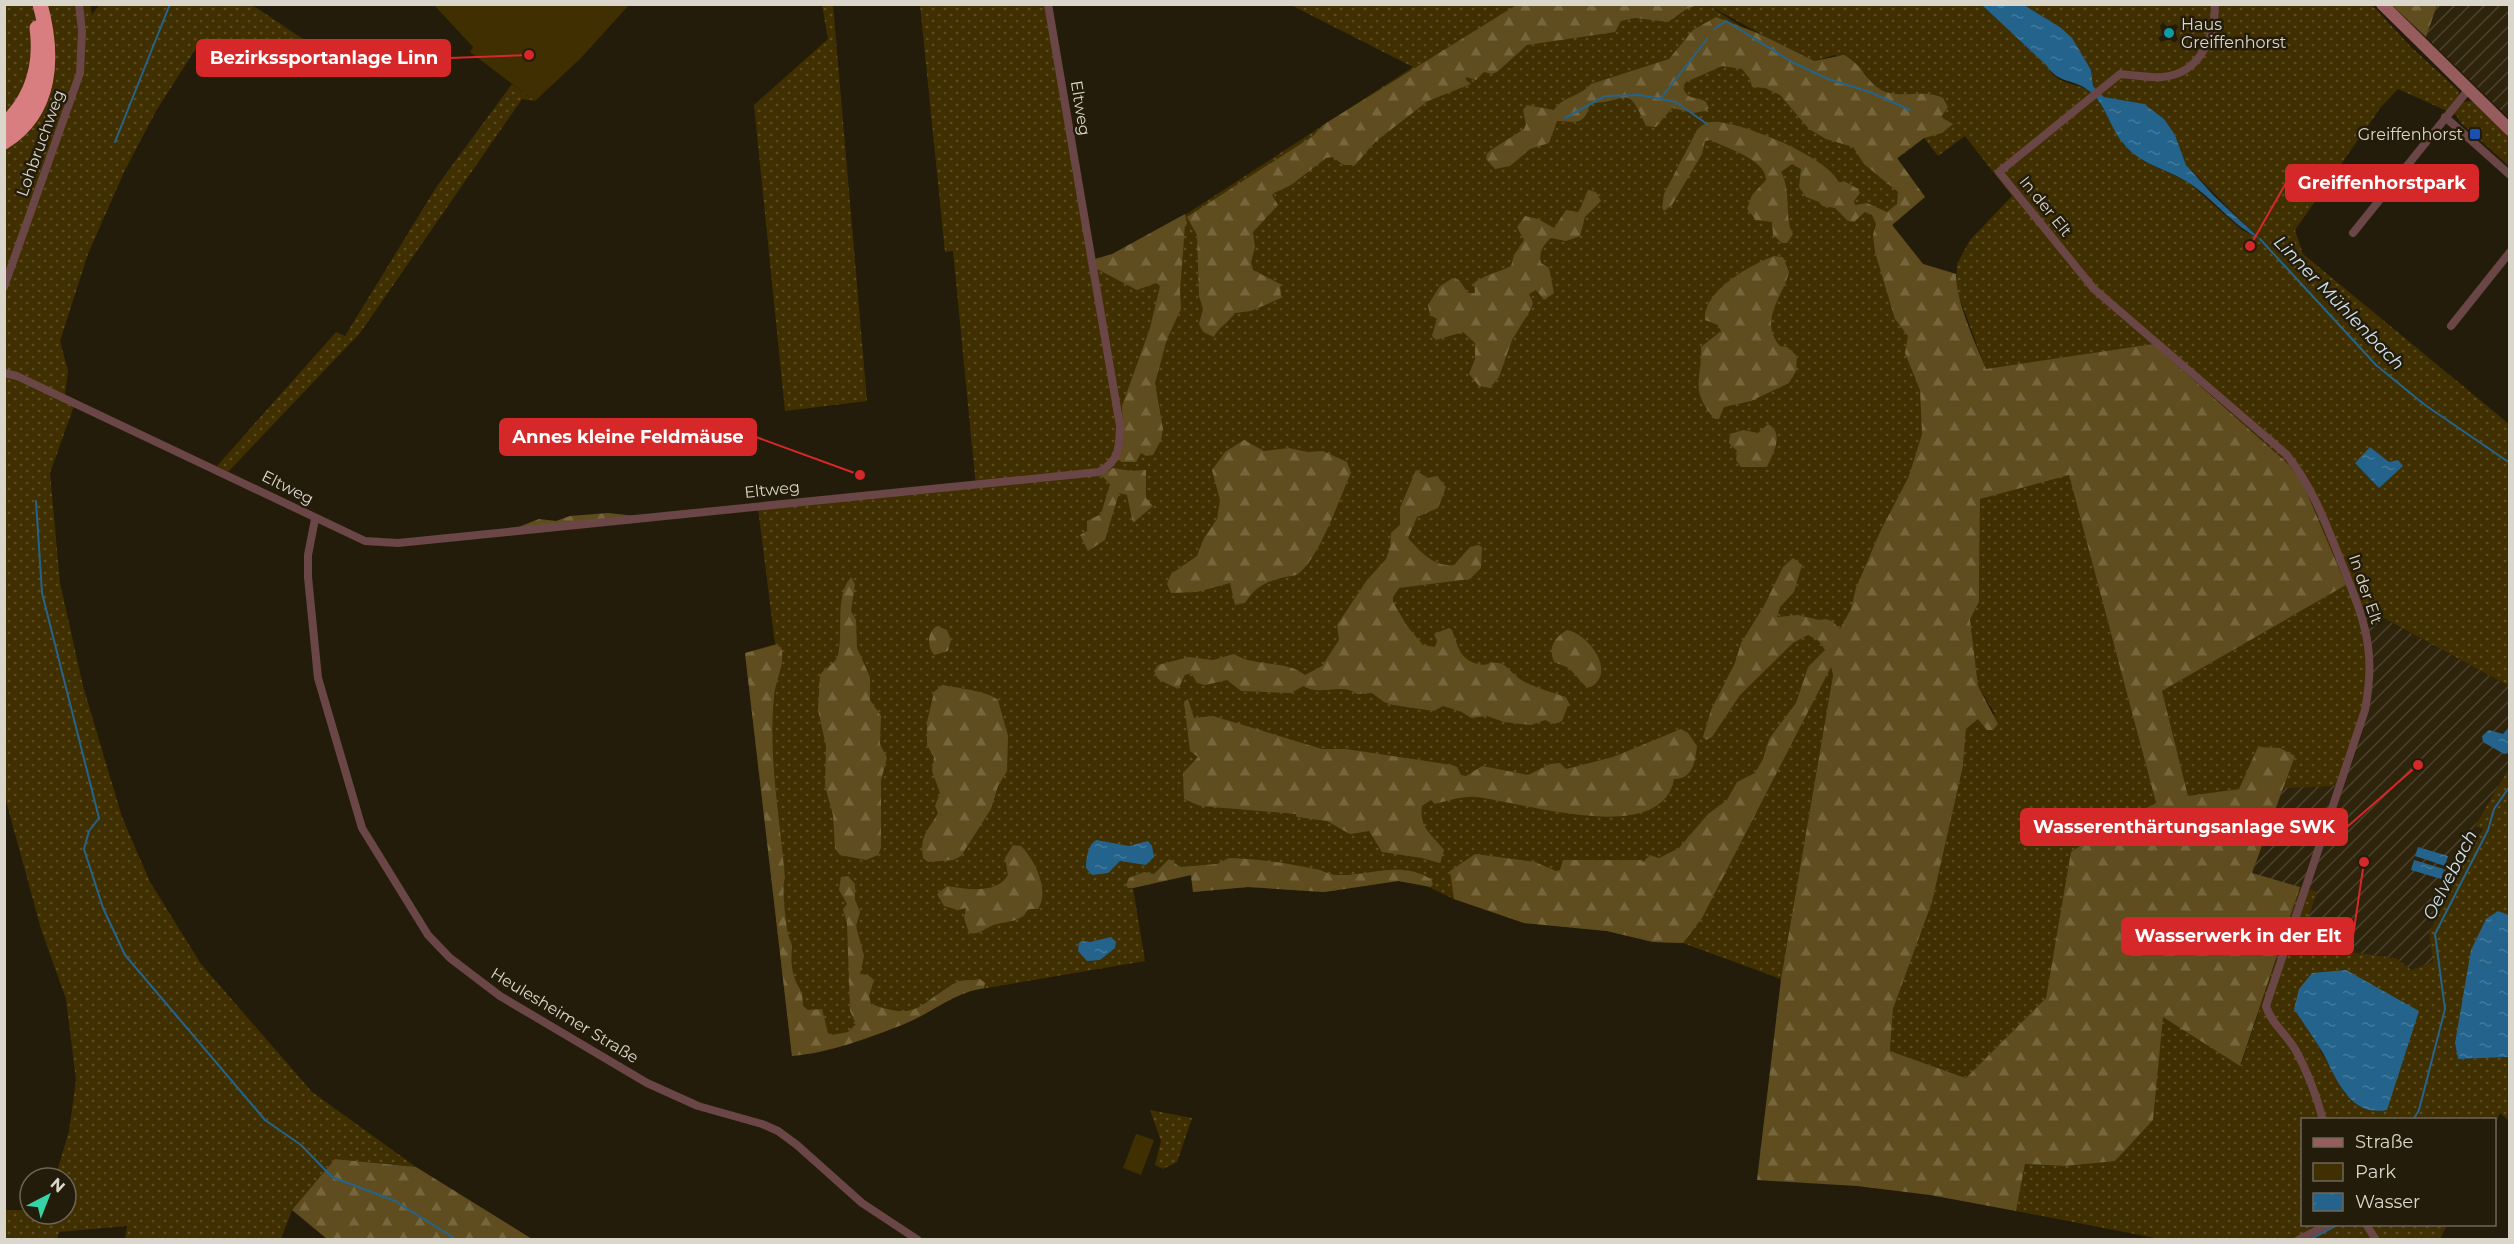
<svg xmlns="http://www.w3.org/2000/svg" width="2514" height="1244" font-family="Montserrat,sans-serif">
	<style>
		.industrial { fill: url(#industrial-furrows) }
		.green { fill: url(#green-dots); fill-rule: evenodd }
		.forest { fill: url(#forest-firs); fill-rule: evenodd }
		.pitch { fill: #402f00 }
		.water { fill: url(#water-ripples) }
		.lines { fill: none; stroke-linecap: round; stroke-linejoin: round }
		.stream { stroke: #24648c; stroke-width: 2 }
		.street { stroke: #6b4647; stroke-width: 8 }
		.secondary { stroke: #975d5e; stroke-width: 12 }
		.highway { stroke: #d87d80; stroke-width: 15 }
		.culture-dot { fill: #0f9aa8; stroke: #241c0b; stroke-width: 2 }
		.transit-dot { fill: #1a4fb4; stroke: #241c0b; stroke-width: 2 }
		.labels { text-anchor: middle; stroke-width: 5; stroke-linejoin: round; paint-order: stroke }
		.poi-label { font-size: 16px; fill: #dbd6cb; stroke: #241c0b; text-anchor: start }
		.street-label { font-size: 16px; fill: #dbd6cb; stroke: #241c0b }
		.water-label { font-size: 18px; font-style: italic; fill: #cde0ee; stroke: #241c0b }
		.leader { fill: none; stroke: #d62828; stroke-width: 2 }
		.callout-dot { fill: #d62828; stroke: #241c0b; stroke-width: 2 }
		.callout { fill: #d62828; stroke: #d62828; stroke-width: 2 }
		.callout-label { font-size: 18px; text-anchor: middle; font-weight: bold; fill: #fff }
	</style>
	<defs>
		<pattern id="industrial-furrows" width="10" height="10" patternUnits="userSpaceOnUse" patternTransform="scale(1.5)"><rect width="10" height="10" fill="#2e230b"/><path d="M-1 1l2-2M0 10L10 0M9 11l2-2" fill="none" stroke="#4c422d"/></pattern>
		<pattern id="green-dots" width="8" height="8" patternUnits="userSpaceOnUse" patternTransform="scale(1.5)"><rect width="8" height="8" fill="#402f00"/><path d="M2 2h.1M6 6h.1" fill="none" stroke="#5b4c24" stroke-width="1.8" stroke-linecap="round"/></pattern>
		<pattern id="forest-firs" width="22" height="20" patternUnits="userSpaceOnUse" patternTransform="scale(1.5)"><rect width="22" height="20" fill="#604d1f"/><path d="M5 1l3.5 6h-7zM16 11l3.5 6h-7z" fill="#76663e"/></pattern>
		<pattern id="water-ripples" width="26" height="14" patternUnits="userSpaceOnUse" patternTransform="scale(1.5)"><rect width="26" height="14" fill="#24648c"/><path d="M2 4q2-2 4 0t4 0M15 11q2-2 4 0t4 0" fill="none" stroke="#43799b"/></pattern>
	</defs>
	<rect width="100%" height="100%" fill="#241c0b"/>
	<path class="industrial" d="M2437,5H2509V118L2426,37Z
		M2362,607L2509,686V768L2475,826L2484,829L2429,932L2433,962L2411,970L2396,958L2341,951L2308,918L2252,873L2284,786Z"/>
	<path class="green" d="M5,5H90L92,15L99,5H252L306,41L282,75L200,42L156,111L124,172L88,254L60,341L68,371L65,394L76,400L50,473L60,583L83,686L122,817L150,882L201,964L312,1092L416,1167L335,1159L292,1210L281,1239H125L127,1226L59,1232L57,1239L5,1240V1210H30V1214H66V1178H55L69,1131L76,1080L66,999L41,929L5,797Z
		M822,5H833L867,401L785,411L754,105L828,39Z
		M920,5H1045L1122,424L1095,262L1112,258L1168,226L1413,67L1291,5H1982L2046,65L2053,75L2062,81L2087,89L2098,100L2124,145L2145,162L2188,182L2242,230L2258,238L2186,165L2175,135L2124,101L2104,97L2093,86L2091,70L2060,27L2024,5H2372L2411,47L2459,91L2457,109L2463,102L2473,101L2509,136V166L2461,123L2456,115L2398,89L2381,107L2295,230L2303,254L2509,424V686L2363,607L2373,677L2338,786L2283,788L2295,756L2239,789L2188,797L2162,691L2346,585L2301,479L2286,462L2154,344L1986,369L1956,289L1957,264L1970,240L2012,196L1965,136L1938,156L1924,138L1897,159L1925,197L1892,225L1923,264L1950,272L1971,341L1831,666L1833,675L1781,979L1683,943L1653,942L1607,931L1524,923L1454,899L1420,883L1398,881L1324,892L1248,887L1193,892L1191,875L1133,888L1145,961L964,992L905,1024L825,1050L792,1056L745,653L775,644L758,508L976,487L953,251L945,252ZM1708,5L1803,57L1814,61L1835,55L1866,74L1869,81C1884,97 1911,98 1931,94L1943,113L1941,117L1757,37ZM2163,22L2167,27L2176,24L2179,27L2175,31L2178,40L2174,43L2170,39L2161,42L2158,38L2162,35L2160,26Z
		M512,84L535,101L522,99L360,333L228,472L217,466L336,332L345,336L437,186Z
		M2069,474L2156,803L2114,824L2072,852L2046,998L1967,1078L1890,1051L1893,1009L1932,901L1963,766L1966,729L1978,719L1995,714L1978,686L1970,619L1979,602L1980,499Z
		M2509,768V915L2507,914L2467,980L2455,1043L2458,1059L2509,1057V1121L2500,1113L2495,1125L2494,1120H2302V1224L2447,1225L2440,1239H2312L2319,1234L2305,1240L2160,1239L2016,1211L2025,1164L2065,1166L2163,1016L2241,1065L2300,887L2317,892L2308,918L2341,951L2396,958L2411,970L2433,962L2429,932L2483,829L2475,826ZM2308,1028L2375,1112L2345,1094Z
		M1150,1110L1192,1118L1177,1162L1163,1169L1155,1165L1161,1141Z"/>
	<path class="forest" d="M1518,4L1699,5L1688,8L1668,22L1635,18L1621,21L1615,32L1527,45L1497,72L1492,74L1484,72L1476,80L1466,77V80L1471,84L1428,101L1375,142L1355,165H1344L1332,157L1326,158L1291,185L1274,193L1272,195L1278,205L1253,232L1255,247L1251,262L1253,270L1280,284L1281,298L1251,311L1235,313C1229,322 1218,328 1214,337L1203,332L1199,324L1203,309L1199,296L1197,235L1187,217L1313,136L1323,125Z
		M2392,5H2437L2426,37L2395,8Z
		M1716,17L1760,34L1814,61L1844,55C1866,67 1865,84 1886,92C1904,98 1926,89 1943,98L1948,107L1941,117L1953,124L1942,133L1924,138L1897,158L1925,197L1892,225L1923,264L1956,274C1956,302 1975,342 1986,369L2153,344L2286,462L2301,479L2346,585L2162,691L2188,796L2239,789L2258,747L2280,748L2295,756L2252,873L2300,887L2240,1066L2163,1017L2153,1120L2115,1161L2065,1166L2025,1164L2016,1211L1930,1195L1857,1186L1757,1180L1781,979L1833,675L1831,667L1702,918L1683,943L1653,942L1607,931L1524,923L1454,899L1450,871L1475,854L1535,862L1556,871L1560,870L1563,860H1641L1643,862L1650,855L1659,858L1679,848L1708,814L1727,800L1737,782L1755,773L1763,759L1769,739L1796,703L1808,667L1825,650L1819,641L1808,635L1793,643L1740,695L1712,737L1706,740L1703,737L1711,710L1735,663L1741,643L1764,606L1783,567L1793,558L1802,565L1794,592L1780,607L1777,617L1798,615L1819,620L1826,619L1832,621L1840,629L1851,609L1856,588L1880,532L1909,476L1922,434L1920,390L1905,353L1908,336L1895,319L1875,252L1873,235L1876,224L1872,215L1865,212L1854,222L1848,221L1835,208L1822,206L1819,202L1806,197L1799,187L1801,169L1792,164L1781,172C1792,192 1784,220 1793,234L1787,243H1782L1773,235L1772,222L1756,220L1747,209L1752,195L1766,180C1766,159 1727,149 1711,140L1705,141L1702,154L1672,205L1664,211L1662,208L1664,194L1697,130C1702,124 1709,121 1718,122C1746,124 1829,158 1839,183L1844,181L1858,189L1860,193L1854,201L1855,205L1867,203L1887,212L1897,204L1898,192L1864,164L1853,147L1826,139L1809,129L1780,95L1765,88L1752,87L1750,79L1742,69L1722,66L1686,82L1683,87C1688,102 1696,95 1706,102L1709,108L1705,111L1693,113L1672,108L1656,127L1646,126C1626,81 1629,103 1591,103C1589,106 1588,110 1587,113C1580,127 1568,120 1557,121L1549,143L1530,149L1510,166L1495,169L1486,159L1487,154L1491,150L1524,129L1526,124L1523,110L1527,105L1554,110C1563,96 1580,97 1591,84L1669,59L1693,30ZM2069,475L2156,803L2114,824L2071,852L2046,998L1966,1078L1890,1051L1893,1009L1932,902L1963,766L1966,729L1978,719L1987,730H1993L1998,724L1978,686L1970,619L1979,602L1980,499Z
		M1588,190L1596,192L1601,201L1585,217L1580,236L1566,241L1551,238C1544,243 1538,254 1541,263L1549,268L1554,293L1544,300L1536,290L1529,294L1533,303L1531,309L1512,340L1499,377L1490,388L1479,386L1469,374L1475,359V343L1463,332L1436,340L1432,336L1437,319L1430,315L1428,305L1440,286L1453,278L1459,280L1468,293H1475L1474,283C1480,277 1501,271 1511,266L1514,255L1524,240L1517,227L1525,216L1538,219L1554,228L1566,210L1578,212L1580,209Z
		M1185,214L1187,224L1185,225L1180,291L1181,309L1167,339L1155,383L1163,429L1161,440L1153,455L1146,456L1141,453L1136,462H1121L1118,458L1123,426L1122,406L1150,328L1160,286L1156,283L1137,290L1097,269L1095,259L1112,254Z
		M1774,256L1783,257L1789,272C1783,297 1758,320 1780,346L1787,347L1797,356L1796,371L1789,383L1751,401L1724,407L1719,419H1715C1689,389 1702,382 1701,347L1721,331L1718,325L1705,320C1702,291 1752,264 1774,256Z
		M1768,424C1785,434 1773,453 1767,467H1741L1736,460L1737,451L1729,443L1730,434L1743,430L1758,433Z
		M1244,440L1264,451L1289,448L1308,452L1323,451L1347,462L1351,473C1339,499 1320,557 1298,574C1295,576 1289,576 1285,577C1265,582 1256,586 1245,603L1235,605L1230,583L1197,592L1171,593L1167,584L1171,574L1197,556L1204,538L1217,519L1220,500L1212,470L1225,452Z
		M1113,468L1131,471L1146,470V498L1153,506L1133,523L1127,495L1119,493L1105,540L1088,551L1080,535L1087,531V521L1101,514L1110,484L1101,475Z
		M1416,470L1427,478L1437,476L1446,487L1438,508L1417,517L1408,538C1421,552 1433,567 1454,565L1470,547L1478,545L1482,547L1481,568L1470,579L1399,588L1393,597V602L1407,626L1423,645L1435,647L1437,641L1434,634L1449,628L1452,630C1459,649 1460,662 1484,665C1507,656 1507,673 1525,682C1537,688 1553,693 1566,697L1569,703L1562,721L1554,724L1545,720L1531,725L1504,722L1487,716L1471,718L1462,712L1443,706L1434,711L1393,705L1384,702L1372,693L1357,694C1341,682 1320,697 1303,686L1291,693L1241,691L1227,680L1205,685L1197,683L1191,673L1185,675L1178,689L1158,679L1154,671L1158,665L1189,657L1213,660L1234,654C1257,668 1285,659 1305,675L1322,666L1339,640L1337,625L1367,580L1386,559L1390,548L1391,533L1400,525V508Z
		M608,513L636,516L516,528L539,519L556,521L570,516Z
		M851,577L855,584L851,611L856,620L857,648L870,677V700L881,716L880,744L887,758L881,780V848L878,855L866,860L840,855L835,848L833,815L825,786L826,746L818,710L820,675C825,667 836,664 838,655C844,630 834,597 851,577Z
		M937,626L947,630L951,640L948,651L934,655C927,646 927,632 937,626Z
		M1567,630C1588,634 1617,671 1591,687H1586L1569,668L1554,662C1548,647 1554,638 1567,630Z
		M775,645L781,647C786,664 775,680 774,697C768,757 780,818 785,878C781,885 786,923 788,934C789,939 792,942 792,947C791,957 791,966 794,976C798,990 803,987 803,1006L808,1010L822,1009L828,1033L832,1035L848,1032L856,1024L850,1011L847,923L843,909L847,904L839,890L841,877L848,876L855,884V900L860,912L856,926L864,956L860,974L868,975L874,980L869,996L871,1004C920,1021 916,1005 957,982C964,979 972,981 980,979L985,983L984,988C953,993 932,1013 904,1024C869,1038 829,1053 792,1056L745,653Z
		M942,685C958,688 988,691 998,700L1008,736L1007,771L998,786L991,809L961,856L953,860L928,862L923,858C919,835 929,830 938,813L935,806L940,793L932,771L934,757L927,745V722L934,692Z
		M1188,699L1194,718L1213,716L1322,749H1346L1452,765L1457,767L1461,775L1466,776L1482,766L1528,775L1550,764L1560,763L1566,769L1613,757L1681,729L1688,733L1697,746C1695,762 1693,779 1674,779C1662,848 1522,802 1476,797C1462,796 1448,801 1435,804L1431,800L1422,806C1419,829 1432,834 1444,850L1440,863L1422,858L1382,852L1369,831L1350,834L1327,821L1297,817L1296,814L1200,806L1184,799L1183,773L1198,757L1190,751L1184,702Z
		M1013,845L1021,846C1035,860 1050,891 1038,909H1028C1021,924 1005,920 991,926C983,930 978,935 969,933L964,918L966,908L958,910L944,906L937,894L947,886C966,889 996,895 1008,875L1005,858Z
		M1229,858C1259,859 1287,863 1315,869C1323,870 1329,875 1337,875C1370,876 1400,860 1431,879L1433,884L1431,887L1398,881L1324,892L1248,887L1193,892L1191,875L1133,888H1128L1126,885L1129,878L1144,872L1154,874L1169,859L1180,867L1217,864Z
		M335,1159L416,1167L532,1239H327L292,1210Z"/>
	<path class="pitch" d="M434,5H629L581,58L535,101L470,52L473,47Z
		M1136,1134L1154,1140L1141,1175L1123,1168Z"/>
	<path class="water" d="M1982,5H2024L2060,27L2072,38L2091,70L2093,86L2104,97L2144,104L2164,119L2175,135L2186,165L2214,196L2260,239C2232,225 2215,200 2189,183C2168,169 2140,165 2123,143C2110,128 2105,102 2088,90C2072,78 2060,85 2046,65Z
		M2370,447L2389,462L2398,460L2403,466L2379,488L2355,463Z
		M2509,727V753L2504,754L2483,742L2482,736L2489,730L2503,734Z
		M1096,840L1129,846L1148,841L1152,846L1154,857L1146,865L1120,861L1108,873L1092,875L1086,868C1086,858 1088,845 1096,840Z
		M2418,847L2448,856L2445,866L2415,856Z
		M2414,860L2444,869L2441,879L2411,870Z
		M2498,911L2509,915V1057L2458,1059L2455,1043L2471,950L2486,919Z
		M1111,937L1116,942L1115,948L1100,960L1087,961L1078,951L1079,943L1082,941L1090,942Z
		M2346,970L2419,1011L2387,1110C2350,1117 2337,1080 2323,1053C2314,1038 2304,1024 2294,1009L2299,989L2312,973Z"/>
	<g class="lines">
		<path class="stream" d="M1714,29L1726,21L1792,62L1828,79L1870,92L1910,110
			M1661,98L1707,39
			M1565,118L1605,96L1640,95L1676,102L1707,124
			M115,142L170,4
			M2260,239L2376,365L2425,405L2510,463
			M36,501L42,593L99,818L89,831L84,849L103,908L125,955L265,1120L301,1145L332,1177L395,1201L457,1240
			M2413,1120L2419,1110L2445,1009L2435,934L2488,830L2494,809L2510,786
			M2309,1240L2339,1224"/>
		<path class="street" d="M2215,4C2215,37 2200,74 2162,77C2148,78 2133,75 2120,74L1999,172L2094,289L2286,454C2312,486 2325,521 2340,559C2351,588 2364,616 2368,646C2371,667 2369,689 2365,710L2266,1006C2271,1023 2286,1034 2295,1049C2308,1072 2316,1094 2323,1120
			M2445,117L2510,175
			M2353,233L2468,90
			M4,287L80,73L82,31L79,4
			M2451,326L2510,252
			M4,373L17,376L365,541L398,543L1099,472C1120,460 1119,448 1120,426L1048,4
			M315,519L308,555V577L318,678L362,828L428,935L450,958L500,996L647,1083L698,1106L762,1124L778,1131L797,1145L862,1203L918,1240
			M2366,1224L2376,1240
			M2298,1240L2329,1224"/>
		<path class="secondary" d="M2382,4L2510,130"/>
		<path class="highway" d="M4,125C32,99 42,65 37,28
			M4,142C53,111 54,55 40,4"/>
	</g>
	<circle class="culture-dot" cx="2169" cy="33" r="6"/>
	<rect class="transit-dot" x="2469" y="128" width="12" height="12" rx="3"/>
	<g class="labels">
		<g class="poi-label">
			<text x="2181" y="30">Haus<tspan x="2181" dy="18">Greiffenhorst</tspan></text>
			<text x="2463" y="140" text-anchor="end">Greiffenhorst</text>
		</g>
		<g class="street-label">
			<text transform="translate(1081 108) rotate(81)" y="6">Eltweg</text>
			<text transform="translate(40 143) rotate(-70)" y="6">Lohbruchweg</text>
			<text transform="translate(2046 206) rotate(51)" y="6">In der Elt</text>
			<text transform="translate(288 487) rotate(27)" y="6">Eltweg</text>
			<text transform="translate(772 489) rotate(-6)" y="6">Eltweg</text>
			<text transform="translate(2366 589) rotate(71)" y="6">In der Elt</text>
			<text transform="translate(565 1015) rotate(31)" y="6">Heulesheimer Straße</text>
		</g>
		<g class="water-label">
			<text transform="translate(2339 303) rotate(46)" y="6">Linner Mühlenbach</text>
			<text transform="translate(2450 875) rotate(-63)" y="6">Oelvebach</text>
		</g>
	</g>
	<path class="leader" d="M529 55L450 58M2250 246L2286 183M860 475L756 437M2418 765L2347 827M2364 862L2353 936"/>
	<g class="callout-dot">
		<circle cx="529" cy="55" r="6"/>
		<circle cx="2250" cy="246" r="6"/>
		<circle cx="860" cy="475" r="6"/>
		<circle cx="2418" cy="765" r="6"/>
		<circle cx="2364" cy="862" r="6"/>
	</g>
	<g class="callout">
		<rect x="197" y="40" width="253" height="36" rx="6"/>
		<rect x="2286" y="165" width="192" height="36" rx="6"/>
		<rect x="500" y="419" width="256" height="36" rx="6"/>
		<rect x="2021" y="809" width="326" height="36" rx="6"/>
		<rect x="2122" y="918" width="231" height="36" rx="6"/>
	</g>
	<g class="callout-label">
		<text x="324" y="64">Bezirkssportanlage Linn</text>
		<text x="2382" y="189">Greiffenhorstpark</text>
		<text x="628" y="443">Annes kleine Feldmäuse</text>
		<text x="2184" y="833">Wasserenthärtungsanlage SWK</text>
		<text x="2238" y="942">Wasserwerk in der Elt</text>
	</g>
	<rect width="2514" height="1244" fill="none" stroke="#dbd6cb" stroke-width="12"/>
	<rect x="2301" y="1118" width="195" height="108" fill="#241c0b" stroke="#6d6658" stroke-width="1.5"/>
	<rect x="2313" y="1138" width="30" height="9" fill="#975d5e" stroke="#6d6658" stroke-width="1.5"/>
	<text x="2355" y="1148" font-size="18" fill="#dbd6cb">Straße</text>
	<rect x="2313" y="1163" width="30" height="18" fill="#402f00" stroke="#6d6658" stroke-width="1.5"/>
	<text x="2355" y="1178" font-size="18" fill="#dbd6cb">Park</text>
	<rect x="2313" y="1193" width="30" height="18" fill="url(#water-ripples)" stroke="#6d6658" stroke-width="1.5"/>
	<text x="2355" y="1208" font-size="18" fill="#dbd6cb">Wasser</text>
	<g transform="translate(48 1196) rotate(42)"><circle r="28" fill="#241c0b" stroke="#6d6658" stroke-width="1.5"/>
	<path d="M0-4.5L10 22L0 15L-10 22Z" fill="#34d4a8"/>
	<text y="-9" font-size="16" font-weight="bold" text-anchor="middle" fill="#dbd6cb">N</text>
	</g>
</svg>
